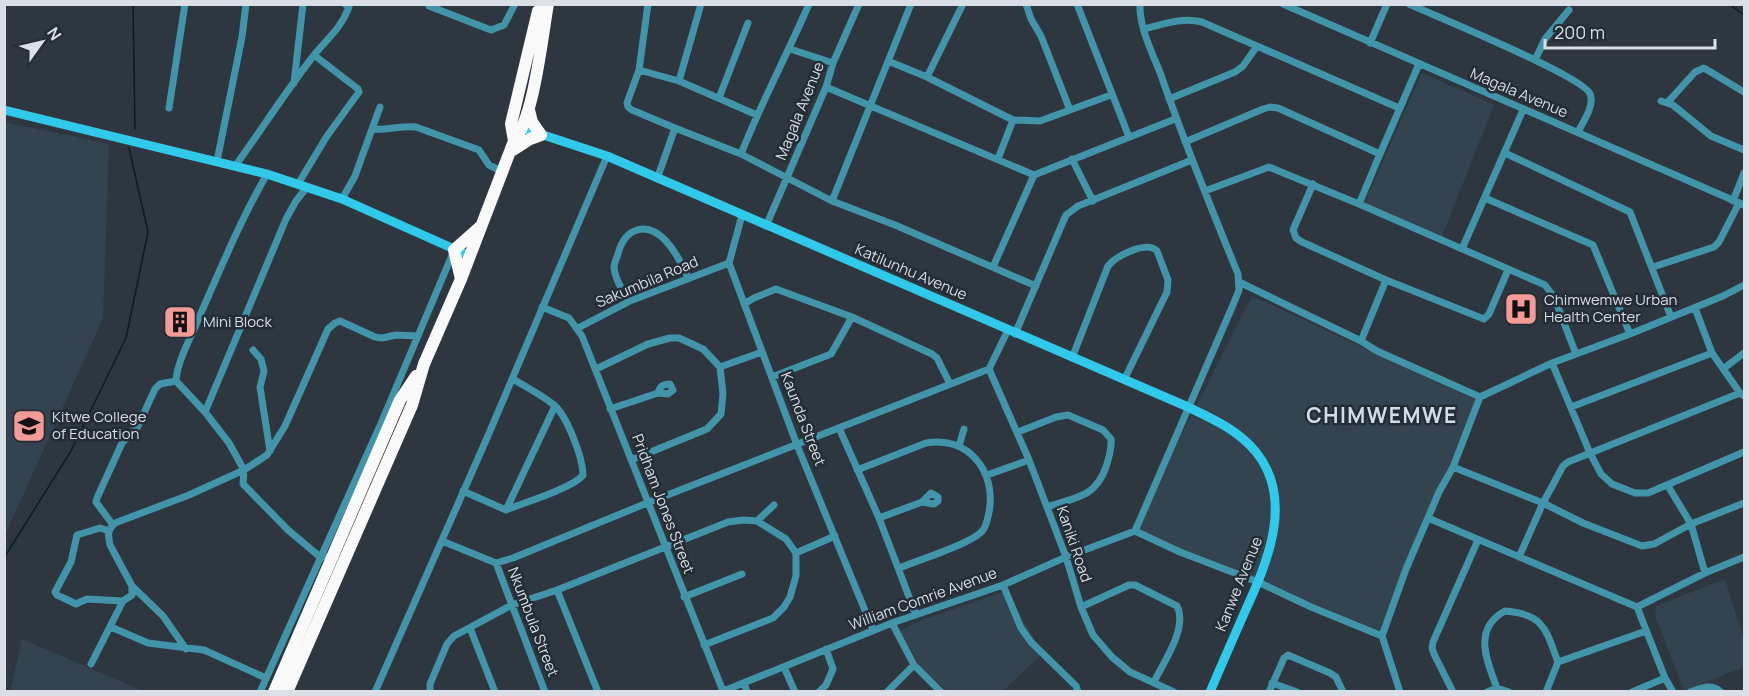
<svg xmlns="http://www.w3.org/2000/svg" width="1749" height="696" font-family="Manrope,sans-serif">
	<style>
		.built { fill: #344350 }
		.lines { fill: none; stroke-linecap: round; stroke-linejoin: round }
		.stream { stroke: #0a1d1c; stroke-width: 1.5 }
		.street { stroke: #4294a9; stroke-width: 7 }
		.secondary { stroke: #31c9ea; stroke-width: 9 }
		.highway { stroke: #f9f9f9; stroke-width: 12 }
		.labels { text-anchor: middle; stroke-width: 5; stroke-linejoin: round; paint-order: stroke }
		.street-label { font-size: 15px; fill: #d9dfe5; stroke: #242d35 }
		.poi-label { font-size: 15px; fill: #d9dfe5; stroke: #242d35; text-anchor: start }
		.district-label { font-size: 21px; font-weight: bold; letter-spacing: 1.5px; fill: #d0dce7; stroke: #242d35 }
	</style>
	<rect width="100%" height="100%" fill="#2e3740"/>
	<path class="built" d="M1422,73L1494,105L1442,236L1364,204Z
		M5,122L109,144L103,318L5,535Z
		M1252,296L1476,400L1380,634L1131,534Z
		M1725,579L1744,640V667L1684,691L1655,616L1656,606Z
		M1006,591L1043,653L1003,691H947L920,666L900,631L922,620Z
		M22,639L143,691H10Z"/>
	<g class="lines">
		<path class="stream" d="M133,4L135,129
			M1729,4L1744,15
			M4,558L71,451L126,338L148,232L129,148"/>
		<path class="street" d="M648,4L639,70L627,103L628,107L632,110L675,128
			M1077,4L1129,137
			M1283,4L1744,205
			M1409,4C1435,16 1583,76 1590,94C1595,105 1583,122 1578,132
			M429,6L491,30L504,25L515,4
			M1144,29C1164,24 1182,17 1202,22L1399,108
			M1370,43L1387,4
			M790,49L833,63
			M1535,60L1545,39L1569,10
			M888,61L927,77L1013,120L1040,121L1070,110L1041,36L1031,19L1026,4
			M639,70L679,81L757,115
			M927,77L963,4
			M679,81L701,4
			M294,83L303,4
			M826,87L1034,175
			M719,98L748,23
			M1169,99L1235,72L1243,66L1257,46
			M1661,101L1673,105L1711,136L1744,150
			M1667,103L1695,72L1704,68L1744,92
			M169,108L185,4
			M1070,110L1111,95
			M372,129C387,131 401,125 416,127L479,150L489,165L503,172
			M1185,142L1263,109L1270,107L1278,108L1380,154L1359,204
			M1505,153L1630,212L1671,317
			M741,154C761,103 787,55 809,4
			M1380,154L1419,64
			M998,159L1013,120
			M1072,159L1093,201
			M217,161L242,37L246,4
			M236,165C261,130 285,93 311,59C325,40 340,31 349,7L345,4
			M267,174C240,221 220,270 198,320C191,338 177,361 176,381L205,412L229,443L244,470L243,484L288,530L319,556L335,558
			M657,179L675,128L741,154L832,201L895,225L1036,286
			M298,184L327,136L359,92L358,89L314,55
			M1313,184L1293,230L1296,238L1302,242L1386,280L1484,319L1489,314L1508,270
			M1205,191L1269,167L1359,204L1545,285L1554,297L1576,354
			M1485,198L1593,245L1630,334
			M342,199L355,176L380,107
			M832,201L911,4
			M1733,201L1744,173
			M742,215L729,263L797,445L873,630
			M766,226L826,87L833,63L859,4
			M1462,249L1523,110
			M993,267L1034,175L1175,119
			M1653,267L1714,247L1719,242L1739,203
			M1239,282L1361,341L1377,351L1480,397
			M630,301C623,291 615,280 614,267C614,263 617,258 618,254C625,227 647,221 666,241C676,252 682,265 688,278
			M744,304L754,298L776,289L852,317L932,354L937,358L950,384
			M542,307L569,318L582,336L723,691
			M1695,308L1712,353L1740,393L1744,396
			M578,328L630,301L729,263
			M1015,334L1066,215L1078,206L1192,160
			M1361,341L1386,280
			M253,350L261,359L264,371L260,387L270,451
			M1072,358L1108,266C1116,256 1147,240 1157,251L1168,280L1167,292L1124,380
			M1552,363L1590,453L1601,474L1612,484L1635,493H1648L1744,452
			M720,367L762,352
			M596,369L648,344L670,338H679L703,349L720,367L723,394L721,414L707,429L631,460
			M989,369L1029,460L1066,557L1081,607L1093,635L1112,657L1130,672L1174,692
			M1723,369L1744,353
			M772,377L831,354L852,317
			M1571,407L1712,353
			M610,409L658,393L668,394L673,390L670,384C663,384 660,386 658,393
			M205,412L286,219L296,201L307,187
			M839,428L879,518L916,615
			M1018,432L1056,417L1068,415L1103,430L1111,439C1112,449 1109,457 1106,467C1095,498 1076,497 1047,507
			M959,446L964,429
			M1453,467L1543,503L1583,523L1642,546L1654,544L1691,524L1744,503
			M857,470L926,443C968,435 997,472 989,512C988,517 987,525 983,530C974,543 916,561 899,568
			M987,475L1029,460
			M1668,486L1691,524L1705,573
			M463,491L506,510C523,503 573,488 583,475C583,458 567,416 554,405C542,395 526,387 513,379
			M506,510L555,406
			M879,518L922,502L931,493L938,497V501L934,504L922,502
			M1428,518L1637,607L1665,678L1673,692
			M757,521L774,505
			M113,525L96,502L97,498L122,443L138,426L155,389L160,384L176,381
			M109,531L100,528L77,535L71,562L55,592L57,595L76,604L87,599L123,601
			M1135,531L1233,305L1239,290L1238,274C1211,208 1184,142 1161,75C1153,54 1139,28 1140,4
			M1135,531L1180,552L1258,582L1311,607L1382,636
			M442,541L496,563L513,558L647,503L989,369L1008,330
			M796,553L835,536
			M1519,557L1543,503L1563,466L1568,462L1740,393
			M496,563L545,692
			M1003,585L1021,628L1031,642L1076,686L1078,692
			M132,586L163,616L186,649
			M557,590L598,692
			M684,597L742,574
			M1081,607L1129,585H1135L1177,606C1188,628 1164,661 1154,682
			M1637,607L1705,573L1744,557
			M892,623L914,665L941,692
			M111,627L148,643L204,650L266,678
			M470,628L495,692
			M1558,662L1646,631
			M91,664L123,601L132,595V586L110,545C108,536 107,530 115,523L189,495L244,470L267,455L285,426L328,329L335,323L340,321L375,337L382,338L396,335L418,336
			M784,667L795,692
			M744,683L747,692
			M1272,683L1297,692
			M1497,688C1487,661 1472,629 1505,611C1545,614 1546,631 1558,662L1546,692
			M260,692L379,428L453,253
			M375,692L487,438L607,156
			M430,692V684L447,644L454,636L512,605L557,590L728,522L744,520L757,521L786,539L796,553V576L790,597L784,607L773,618L704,645
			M721,692L892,623L1003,585L1066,557L1135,531
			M819,692L826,685L833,669L826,649
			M887,692L914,665
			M1269,692L1284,658L1288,655L1330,673L1336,677L1343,692
			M1400,692L1382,636L1406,569L1439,492L1453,467L1480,397L1552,363L1630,334L1723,296L1744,285
			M1453,692L1434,654L1432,648L1433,642L1478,540
			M1487,692L1497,688L1509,692
			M1632,692L1665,678
			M1690,692C1701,688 1711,683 1721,692"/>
		<path class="secondary" d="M4,110L267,174L342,199L470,256
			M516,126L607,156L1188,407C1213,419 1238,430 1256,452C1296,502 1265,567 1243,616C1232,641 1221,666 1210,692"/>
		<path class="highway" d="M514,141L511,124L538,11
			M513,150L530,139L541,135L532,122L529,110
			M461,279L454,250L480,227
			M274,692L400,400L416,376
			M287,692L412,405L424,364L461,279L514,141C534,118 542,37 548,4"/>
	</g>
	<defs>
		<symbol id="hospital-square" viewBox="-11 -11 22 22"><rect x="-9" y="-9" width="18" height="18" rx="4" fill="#f59b97" stroke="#242d35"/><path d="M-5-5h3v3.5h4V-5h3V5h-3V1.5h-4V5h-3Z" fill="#111"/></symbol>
		<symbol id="building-square" viewBox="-11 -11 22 22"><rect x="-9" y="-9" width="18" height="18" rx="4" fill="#f59b97" stroke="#242d35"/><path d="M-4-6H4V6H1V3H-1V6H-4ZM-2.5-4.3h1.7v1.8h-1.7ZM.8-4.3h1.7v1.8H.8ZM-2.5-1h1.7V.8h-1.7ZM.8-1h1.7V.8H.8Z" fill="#111"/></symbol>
		<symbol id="university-square" viewBox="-11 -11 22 22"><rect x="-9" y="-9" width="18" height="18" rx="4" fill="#f59b97" stroke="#242d35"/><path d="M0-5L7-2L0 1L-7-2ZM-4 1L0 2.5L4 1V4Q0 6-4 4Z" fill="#111"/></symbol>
	</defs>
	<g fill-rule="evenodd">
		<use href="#hospital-square" x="1502" y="290" width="38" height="38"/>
		<use href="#building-square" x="161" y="303" width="38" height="38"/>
		<use href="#university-square" x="10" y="407" width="38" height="38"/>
	</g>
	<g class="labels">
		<g class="street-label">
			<text transform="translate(1519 93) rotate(23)" y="5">Magala Avenue</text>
			<text transform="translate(800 111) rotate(-68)" y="5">Magala Avenue</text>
			<text transform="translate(911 272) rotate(23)" y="5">Katilunhu Avenue</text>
			<text transform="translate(647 282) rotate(-23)" y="5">Sakumbila Road</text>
			<text transform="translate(803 419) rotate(69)" y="5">Kaunda Street</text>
			<text transform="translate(663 504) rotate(69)" y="5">Pridham Jones Street</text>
			<text transform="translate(1074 544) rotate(71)" y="5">Kaniki Road</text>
			<text transform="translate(1239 584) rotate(-68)" y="5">Kanwe Avenue</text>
			<text transform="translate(923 599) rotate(-20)" y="5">William Comrie Avenue</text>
			<text transform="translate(533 622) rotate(69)" y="5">Nkumbula Street</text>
		</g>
		<g class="poi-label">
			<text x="1544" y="305">Chimwemwe Urban<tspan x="1544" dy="17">Health Center</tspan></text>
			<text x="203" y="327">Mini Block</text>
			<text x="52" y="422">Kitwe College<tspan x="52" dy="17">of Education</tspan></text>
		</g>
		<g class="district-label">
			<text x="1382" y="423">CHIMWEMWE</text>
		</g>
	</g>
	<rect width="1749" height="696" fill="none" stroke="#d9dfe5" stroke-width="12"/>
	<g transform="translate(42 42) rotate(56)" stroke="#242d35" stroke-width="4.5" paint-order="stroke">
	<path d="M0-4.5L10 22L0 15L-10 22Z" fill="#d9dfe5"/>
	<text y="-9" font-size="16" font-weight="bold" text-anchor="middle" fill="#d9dfe5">N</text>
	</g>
	<path d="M1545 39v9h170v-9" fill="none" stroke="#d9dfe5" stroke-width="3"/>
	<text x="1554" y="39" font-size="18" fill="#d9dfe5" stroke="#242d35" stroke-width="4.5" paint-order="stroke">200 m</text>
</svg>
